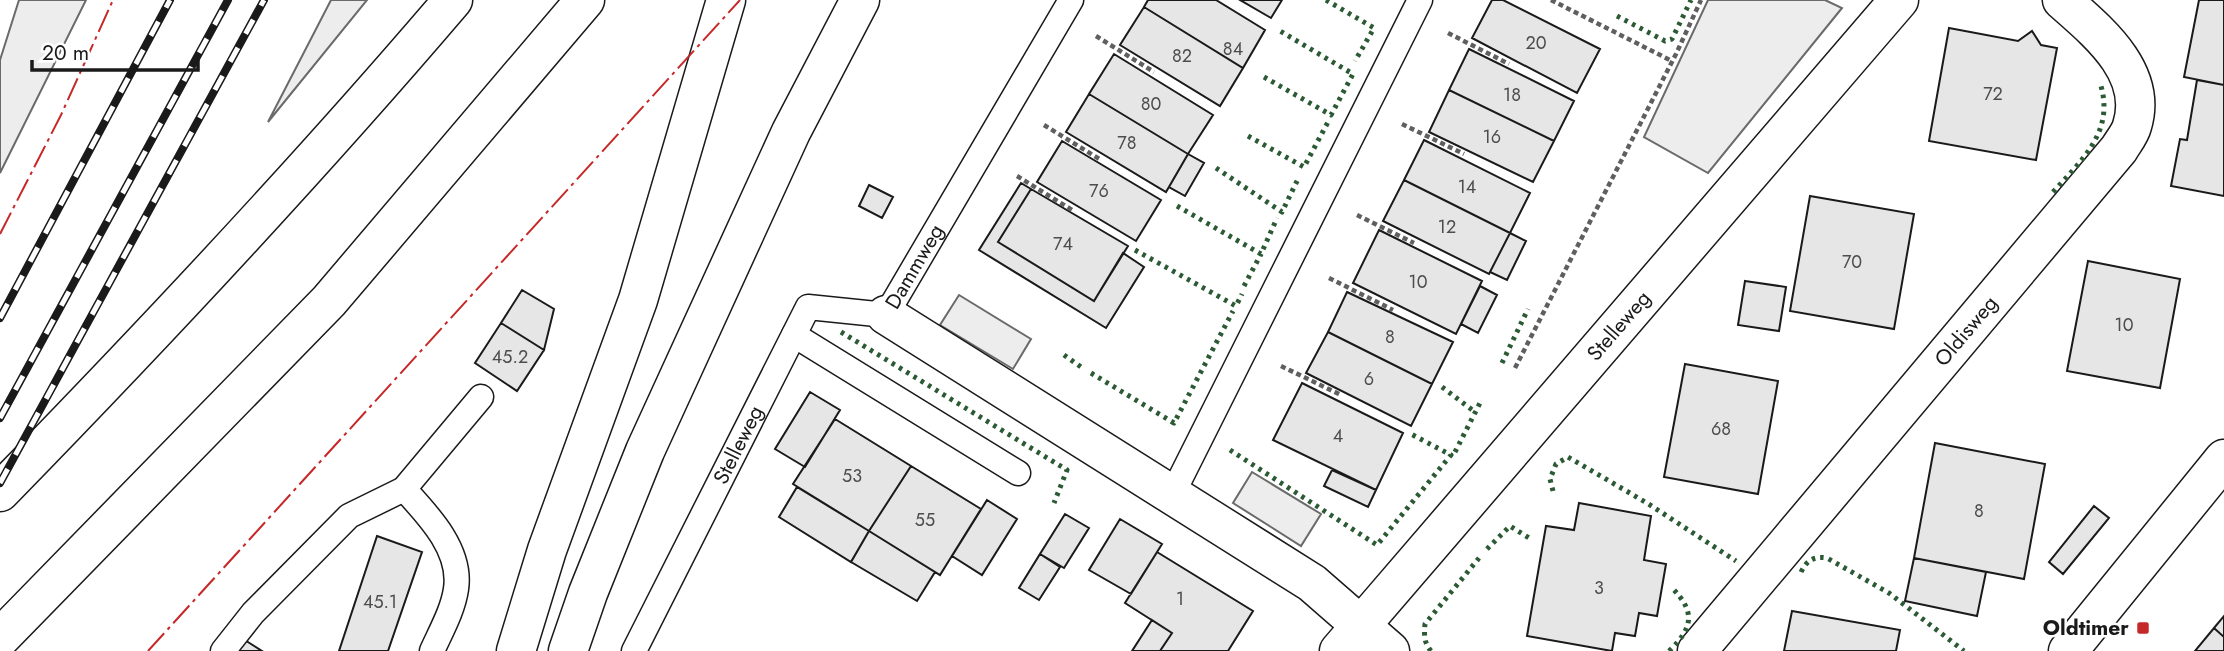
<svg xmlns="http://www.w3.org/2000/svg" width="2224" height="651" font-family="Jost,sans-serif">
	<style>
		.built { fill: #ededed; stroke: #6a6a6a; stroke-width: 2 }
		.building { fill: #e6e6e6; stroke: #1a1a1a; stroke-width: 2 }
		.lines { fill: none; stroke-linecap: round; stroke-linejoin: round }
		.service-casing { stroke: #1a1a1a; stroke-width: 27 }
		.minor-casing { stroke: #1a1a1a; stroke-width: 41 }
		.primary-casing { stroke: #1a1a1a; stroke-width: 41 }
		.motorway-casing { stroke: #1a1a1a; stroke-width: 41 }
		.path { stroke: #5f5f5f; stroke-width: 4.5; stroke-dasharray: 5 3.5; stroke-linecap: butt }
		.service { stroke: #fff; stroke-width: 24 }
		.minor { stroke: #fff; stroke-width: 38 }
		.primary { stroke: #fff; stroke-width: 38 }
		.motorway { stroke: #fff; stroke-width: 38 }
		.rail-casing { stroke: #1a1a1a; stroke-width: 8 }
		.rail { stroke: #fff; stroke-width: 5; stroke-dasharray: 16; stroke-linecap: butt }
		.hedge { stroke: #2b5a34; stroke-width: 5; stroke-dasharray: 3.5 5; stroke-linecap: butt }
		.power { stroke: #c62828; stroke-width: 2; stroke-dasharray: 24 5 3.5 5; stroke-linecap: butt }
		.poi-dot { fill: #c62828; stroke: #fff; stroke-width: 2.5 }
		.labels { text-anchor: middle; stroke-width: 5; stroke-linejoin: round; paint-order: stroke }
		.number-label { font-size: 18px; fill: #4d4d4d }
		.street-label { font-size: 21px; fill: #1a1a1a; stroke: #fff }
		.poi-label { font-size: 21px; font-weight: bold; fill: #1a1a1a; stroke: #fff; text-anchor: end }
	</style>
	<rect width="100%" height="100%" fill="#fff"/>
	<path class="built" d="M19,0H86L0,173V60Z
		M331,0H367L268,122Z
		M1708,0H1825L1842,8L1708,173L1644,137Z
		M959,295L1031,339L1013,369L940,325Z
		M1252,472L1321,514L1301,546L1233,503Z"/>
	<path class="building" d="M1148,0H1216L1265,30L1243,68L1144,7Z
		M1240,0H1282L1271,18Z
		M1492,0H1503L1600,49L1577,93L1472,38Z
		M2199,0H2224V85L2184,77Z
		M1144,7L1243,68L1220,106L1120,45Z
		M1949,28L2018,41L2032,31L2041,45L2057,48L2036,160L1929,141Z
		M1469,49L1574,101L1554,141L1449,90Z
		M1114,54L1213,115L1188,154L1089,94Z
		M2197,80L2224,85V196L2171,186L2180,139L2187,140Z
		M1449,90L1554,141L1533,182L1429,132Z
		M1089,94L1188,154L1166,192L1066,132Z
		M1424,140L1530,193L1510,233L1404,180Z
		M1062,141L1161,200L1136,241L1037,182Z
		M1188,154L1204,163L1185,196L1169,187Z
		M1404,180L1510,233L1489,274L1383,221Z
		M1021,183L1031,189L998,242L1094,301L1123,253L1144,267L1106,328L979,250Z
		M869,185L893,197L882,218L859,206Z
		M1031,189L1128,246L1094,301L998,242Z
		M1810,196L1914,214L1894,329L1790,311Z
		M1379,230L1482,281L1456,334L1353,283Z
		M1510,233L1526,241L1507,280L1490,272Z
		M2088,261L2180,279L2160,388L2067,371Z
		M1745,281L1786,287L1779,331L1738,325Z
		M1480,286L1497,295L1478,333L1461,324Z
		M522,290L554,309L544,350L501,323Z
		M1347,292L1453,342L1432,384L1328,332Z
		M501,323L544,350L517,391L475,363Z
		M1328,332L1432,384L1411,426L1306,373Z
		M1685,364L1778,381L1758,494L1664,477Z
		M1302,383L1403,433L1376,490L1273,440Z
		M810,392L840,410L805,467L775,449Z
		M835,419L911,466L869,531L793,484Z
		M1935,443L2045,464L2024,579L1914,558Z
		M911,466L981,509L940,575L869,531Z
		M1332,470L1376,490L1368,507L1324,486Z
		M797,487L869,531L851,562L779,517Z
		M987,500L1017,519L982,575L952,556Z
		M1579,503L1651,516L1644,560L1666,564L1657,616L1639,613L1635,636L1615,633L1612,651L1527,636L1546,526L1574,530Z
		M2094,506L2109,518L2063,574L2049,562Z
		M1065,514L1089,528L1064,568L1040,554Z
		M1120,519L1162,544L1131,594L1089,570Z
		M869,531L935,572L917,601L851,562Z
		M377,536L422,552L388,651H339Z
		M1157,552L1253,611L1228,651H1160L1172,633L1125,603Z
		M1040,554L1060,567L1039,600L1019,588Z
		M1914,558L1986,572L1977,616L1905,601Z
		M1792,611L1900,630L1896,651H1784Z
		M2224,616V637L2214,628Z
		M1152,620L1172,633L1160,651H1132Z
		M2214,628L2224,637V651H2195Z
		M240,637L262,651H231Z"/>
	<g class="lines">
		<defs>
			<g id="service">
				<path d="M794,335L1018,473"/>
				<path d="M404,489C428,515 462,550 456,589C453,610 441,631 432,651"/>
				<path d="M1172,495L1420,0"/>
				<path d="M223,651L253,613L349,516L404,489L481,397"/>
				<path id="s1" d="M634,651L808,307L886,315L1071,0"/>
			</g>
			<g id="minor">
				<path d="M886,315L1312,583L1390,651"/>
				<path id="s2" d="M1339,651L1899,0"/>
				<path id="s3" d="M1697,651L2119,149C2123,142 2130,134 2132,126C2149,72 2097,31 2062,0"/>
			</g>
			<path id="primary" d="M2068,651L2224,459"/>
			<path id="motorway" d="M0,492C156,332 308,170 453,0
				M0,638L329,301L585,0
				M516,651L547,550L638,300L726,0
				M568,651L588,593L645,451L791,132L860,0"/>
		</defs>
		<use href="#service" class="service-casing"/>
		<use href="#minor" class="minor-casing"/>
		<use href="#primary" class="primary-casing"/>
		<use href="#motorway" class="motorway-casing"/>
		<path class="path" d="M1551,0L1672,61
			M1448,33L1509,64
			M1096,36L1154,72
			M1402,124L1464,154
			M1044,125L1101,160
			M1017,176L1072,210
			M1357,215L1414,243
			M1329,278L1393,310
			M1281,366L1341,395
			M1515,368L1676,54L1701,0"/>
		<use href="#service" class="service"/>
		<use href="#minor" class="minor"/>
		<use href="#primary" class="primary"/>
		<use href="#motorway" class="motorway"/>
		<defs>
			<path id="rail" d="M0,318L170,0
				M0,418L228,0
				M0,483L264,0"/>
		</defs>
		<use href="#rail" class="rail-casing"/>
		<use href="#rail" class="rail"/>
		<path class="hedge" d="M1326,0L1374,28L1355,61
			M1617,16L1665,41L1672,39L1691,0
			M1264,77L1331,115L1353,74L1280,31
			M1248,136L1304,167L1328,122
			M1216,168L1282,212L1298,179
			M2053,192C2082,160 2114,132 2101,86
			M1177,206L1261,254L1277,218
			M1135,250L1236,306L1242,294
			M1244,286L1261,254
			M841,332L1067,470L1054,503
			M1064,355L1081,367
			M1502,363L1528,309
			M1091,373L1174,423L1233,311
			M1442,387L1475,412
			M1230,450L1377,545L1451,455L1409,433
			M1455,452L1481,401
			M1553,491L1550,479L1556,464L1568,457L1647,503L1736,561
			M1487,549L1510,526L1529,538
			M1801,572C1807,560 1814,556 1827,558L1889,593L1964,651
			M1431,651C1424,643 1424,635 1425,624L1479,558
			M1669,651C1693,628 1696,612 1672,588"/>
		<path class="power" d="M0,234L61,115L113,0
			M148,651L740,0"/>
	</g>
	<rect class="poi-dot" x="2136" y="621" width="14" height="14" rx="3.5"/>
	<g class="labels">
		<g class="number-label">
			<text x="1536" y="49">20</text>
			<text x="1233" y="55">84</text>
			<text x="1182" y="62">82</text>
			<text x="1993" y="100">72</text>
			<text x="1512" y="101">18</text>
			<text x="1151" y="110">80</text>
			<text x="1492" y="143">16</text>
			<text x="1127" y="149">78</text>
			<text x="1467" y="193">14</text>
			<text x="1099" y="197">76</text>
			<text x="1447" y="233">12</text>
			<text x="1063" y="250">74</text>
			<text x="1852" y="268">70</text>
			<text x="1418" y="288">10</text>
			<text x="2124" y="331">10</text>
			<text x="1390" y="343">8</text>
			<text x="510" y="363">45.2</text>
			<text x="1369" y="385">6</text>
			<text x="1721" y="435">68</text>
			<text x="1338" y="442">4</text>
			<text x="852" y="482">53</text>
			<text x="1979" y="517">8</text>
			<text x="925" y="526">55</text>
			<text x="1599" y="594">3</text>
			<text x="1180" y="605">1</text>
			<text x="380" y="608">45.1</text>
		</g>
		<g class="street-label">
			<text dy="7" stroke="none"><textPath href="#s1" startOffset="520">Dammweg</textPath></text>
			<text dy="7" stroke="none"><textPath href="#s2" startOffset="429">Stelleweg</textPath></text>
			<text dy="7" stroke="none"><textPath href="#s3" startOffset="418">Oldisweg</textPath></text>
			<text dy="7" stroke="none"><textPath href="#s1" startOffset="231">Stelleweg</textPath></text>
		</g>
		<g class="poi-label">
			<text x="2129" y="635">Oldtimer</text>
		</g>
	</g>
	<path d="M32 60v10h166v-10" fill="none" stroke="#1a1a1a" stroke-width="3.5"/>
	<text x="42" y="60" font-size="21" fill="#1a1a1a" stroke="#ffffff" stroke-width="5" paint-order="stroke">20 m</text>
</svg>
